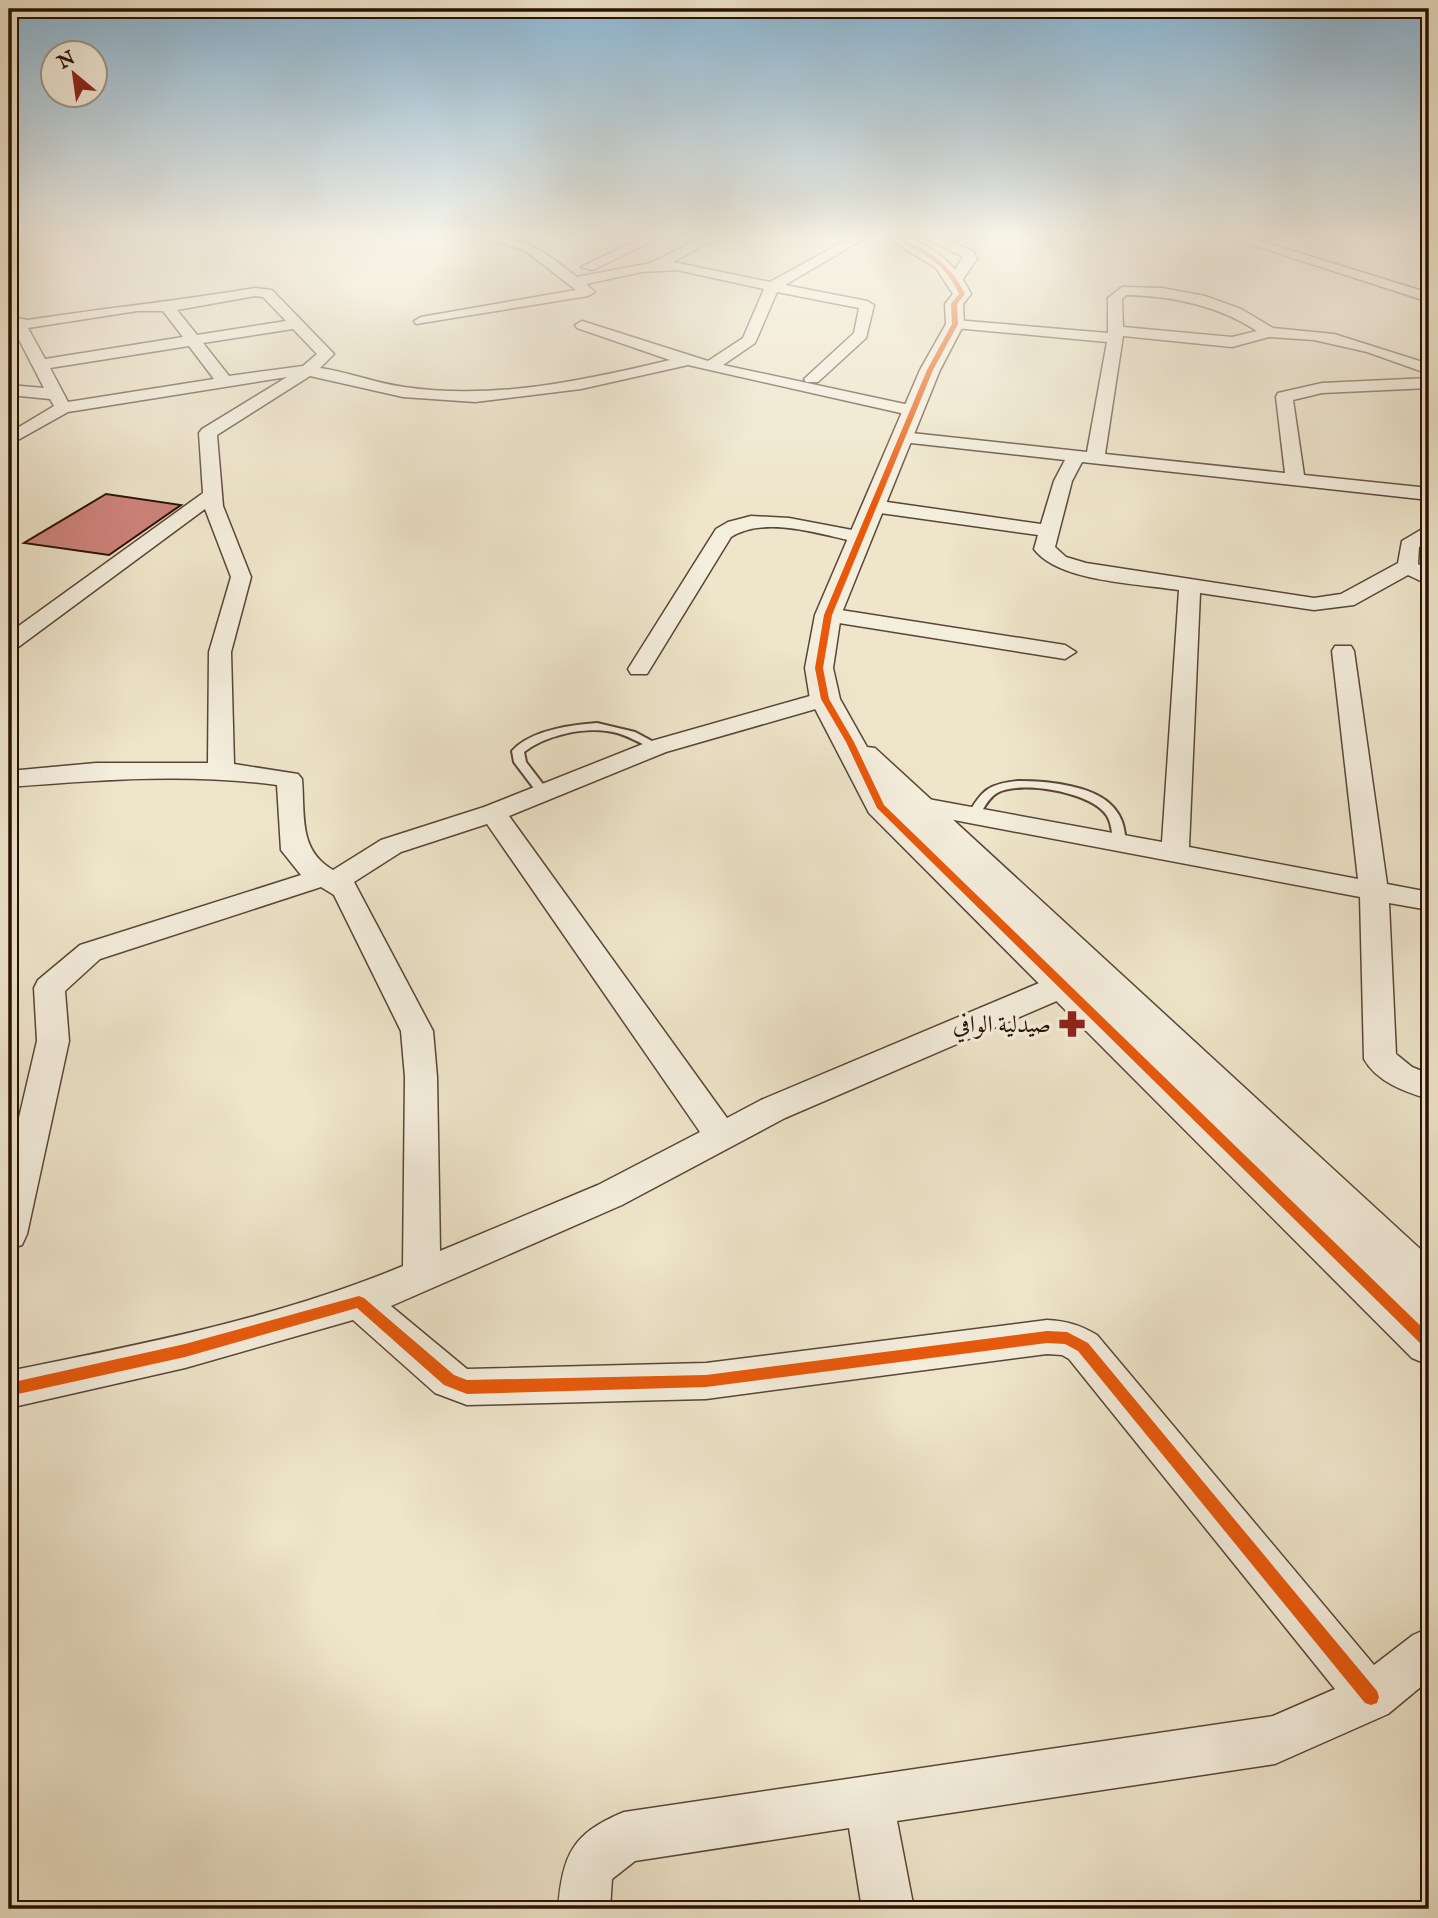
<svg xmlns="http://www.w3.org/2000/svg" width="1438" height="1918" font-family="'IM FELL English',Amiri,serif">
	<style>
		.building { fill: #cf847d; stroke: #291005; stroke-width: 2 }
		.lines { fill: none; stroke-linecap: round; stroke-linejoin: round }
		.service-casing { stroke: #5a4536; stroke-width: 4 }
		.minor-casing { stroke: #5a4536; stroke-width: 3 }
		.tertiary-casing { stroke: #5a4536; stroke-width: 3 }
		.service { fill: #f4eedd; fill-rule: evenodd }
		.minor { fill: #f4eedd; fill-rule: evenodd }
		.tertiary { fill: #f4eedd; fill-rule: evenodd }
		.cycleway-casing { stroke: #f4eedd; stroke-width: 5 }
		.cycleway { fill: #e8590c; fill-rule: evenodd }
		.labels { text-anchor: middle; stroke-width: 7; stroke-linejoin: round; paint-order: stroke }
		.poi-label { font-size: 24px; fill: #291005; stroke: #f4eedd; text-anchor: end }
	</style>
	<rect width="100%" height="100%" fill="#eee5ca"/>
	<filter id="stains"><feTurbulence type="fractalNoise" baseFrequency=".00286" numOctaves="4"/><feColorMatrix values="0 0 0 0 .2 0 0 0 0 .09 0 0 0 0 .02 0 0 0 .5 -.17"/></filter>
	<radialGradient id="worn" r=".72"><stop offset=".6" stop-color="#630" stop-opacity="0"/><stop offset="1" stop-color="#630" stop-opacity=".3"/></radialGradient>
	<path class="building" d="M106,494L181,505L109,555L24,543Z"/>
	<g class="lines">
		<defs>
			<path id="service" d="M597,723L635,732L663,747L657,750L653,749C640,743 627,735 613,732C585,726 546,735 524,752L526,762L549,792L543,796L539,795L514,762L512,751C531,730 570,725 597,723Z
				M1018,781C1047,781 1100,785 1117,812C1124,822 1125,833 1126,844L1125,847H1115C1111,835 1113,820 1103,811C1085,792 1021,780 997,793C988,798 983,810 977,819H969L967,816C982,790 988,784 1018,781Z"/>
			<path id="minor" d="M9,234H19L9,240Z
				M472,234C522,234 539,248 577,277L651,263L709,234H725L673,262L770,282L857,234H872L785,285L867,301L874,305L866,338L818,382H806L804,379L854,333L859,308L777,292L755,343L723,365L914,406L922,411L914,416L688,365L581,389L475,402L403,397L310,376L217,435L223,506L251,577L231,652L234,764L298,774L302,779C305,815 298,850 333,870L381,840L484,807L648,742L817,694H833L837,699L833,704L666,752L509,816L727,1118L761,1100L1051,978L1062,975L1073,978L1077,986L1073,994L785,1118L622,1205L391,1306L467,1369L706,1363L1047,1320C1067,1321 1080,1325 1097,1335L1374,1665L1413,1635L1429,1628V1680L1388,1714L1275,1764L897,1821L914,1909H862L849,1828L635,1861L612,1879L610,1909H558C563,1855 571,1834 624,1812L1273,1716L1335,1689L1069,1359L1062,1355L1047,1354L706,1399L467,1405L435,1393L353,1320L185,1368L9,1408V1371C142,1344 278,1318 403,1266L405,1077L401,1031L334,895L321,887L100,959L65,991L69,1041L27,1234L22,1245L9,1249V1160L37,1041L34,988L38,980L80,945L301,875L281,850L277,785C187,773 99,780 9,787V771L96,763H208L209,652L231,577L205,509L17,648L9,650V633L203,493L199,433L202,429L287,377L68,412L9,445V433L54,406L50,399L9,395V385L44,388L10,322L17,318L28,320C104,308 179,301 255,288L272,290L334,354L320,368C348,372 375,383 404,387C494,400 582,381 670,360L577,328L575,325L582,321L708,361L743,338L764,289L677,270L642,272L586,284L595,292L588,296L416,324L414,321L421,317L576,290L524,250ZM255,296L263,297L286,321L197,335L177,310ZM137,311H163L183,337L45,359L28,328ZM293,329L317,354L303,366L229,376L203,343ZM189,346L214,379L68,402L50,368ZM487,824L700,1132L598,1185L440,1251L437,1077L433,1031L354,882L401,852Z
				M650,234H667L593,270L581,267Z
				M918,234H934L974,252L977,259L961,282L949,279L963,257Z
				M1219,234H1238L1429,293V302Z
				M1122,287L1162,288L1205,296L1241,309L1273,328L1334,334L1429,364V374L1367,352L1314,340L1269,337L1232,347L1123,336L1105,454L1285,473L1276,397L1278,393L1322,383L1429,378V388L1322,393L1293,400L1304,475L1429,488V500L1082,462L1072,481L1055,547L1066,557L1086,563L1314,598L1341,594L1398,563L1402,541L1429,525V540L1419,547L1418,564L1429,570V585L1408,575L1354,605L1314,610L1200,593L1189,847L1358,879L1332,651L1335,646H1351L1354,651L1387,884L1429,892V910L1389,903L1396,1054L1412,1067L1429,1074V1099C1405,1092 1377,1082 1364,1059L1360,897L917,813L908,811L904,805L908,799L917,797L1162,842L1179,590C1141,584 1058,582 1034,549L1038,535L873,512L863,506L873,500L1041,524L1054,481L1065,460L902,442L893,437L902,432L1087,452L1107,342L955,328L948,324L955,320L1108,333V298ZM1126,295C1173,296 1217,305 1257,331L1232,337L1123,327L1122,299Z
				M751,516L789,518L868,533L871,537L861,543C822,535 767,515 731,537L647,674H631L628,669L716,529L728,522Z
				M828,608L1065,645L1076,652L1065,659L820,620L817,615Z"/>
			<path id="tertiary" d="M881,234C920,234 954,259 971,294L963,304L964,324L940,370L841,615L833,668L840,699L867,747L875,748L1429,1257V1306L1420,1303L1429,1312V1365L1412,1358L869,813L810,699L805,668L815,615L920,370L946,324L945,304L953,294L936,268Z"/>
		</defs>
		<use href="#service" class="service-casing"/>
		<use href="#minor" class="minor-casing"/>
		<use href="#tertiary" class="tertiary-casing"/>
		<use href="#service" class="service"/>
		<use href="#minor" class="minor"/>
		<use href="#tertiary" class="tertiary"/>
		<defs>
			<path id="cycleway" d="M887,234C895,234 901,238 908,241C933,253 953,268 965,294L957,304L958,324L933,370L832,615L823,668L829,699L854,742L884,805L1429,1334V1349L1424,1347L877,808L846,742L821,699L815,668L824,615L927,370L952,324L951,304L959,294C944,259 917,252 887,234Z
				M359,1296L364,1298L454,1375L467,1380L706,1375L1047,1331L1067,1332L1088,1343L1377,1691L1379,1697L1377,1703L1371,1705L1365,1703L1078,1351L1065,1344L1047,1343L706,1387L467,1394L444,1385L357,1308L185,1357L9,1396V1383L185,1344Z"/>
		</defs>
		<use href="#cycleway" class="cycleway-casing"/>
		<use href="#cycleway" class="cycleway"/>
	</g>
	<linearGradient id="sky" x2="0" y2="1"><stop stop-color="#8ab8d8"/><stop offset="0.47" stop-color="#f7f3e7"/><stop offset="1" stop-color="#f7f3e7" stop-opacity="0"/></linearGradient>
	<rect width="1438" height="503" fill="url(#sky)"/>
	<defs>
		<symbol id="pharmacy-bare" viewBox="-9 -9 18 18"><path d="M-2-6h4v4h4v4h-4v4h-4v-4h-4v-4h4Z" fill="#8f2418" stroke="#f4eedd" stroke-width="2.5" paint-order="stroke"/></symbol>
	</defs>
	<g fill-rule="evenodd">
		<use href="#pharmacy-bare" x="1053" y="1005" width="38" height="38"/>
	</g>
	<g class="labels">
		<g class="poi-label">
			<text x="1051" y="1032">صيدلية الوافي</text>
		</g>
	</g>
	<rect width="1438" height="1918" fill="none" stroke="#eee5ca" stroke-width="35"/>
	<rect x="10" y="10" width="1417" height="1897" fill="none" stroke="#291005" stroke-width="3.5"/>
	<rect x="18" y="18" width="1403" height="1883" fill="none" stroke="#291005" stroke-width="2"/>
	<g transform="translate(74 74) rotate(331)"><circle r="33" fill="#f4eedd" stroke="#a39587" stroke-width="2"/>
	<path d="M0-5L12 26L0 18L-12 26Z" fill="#8f2418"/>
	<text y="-10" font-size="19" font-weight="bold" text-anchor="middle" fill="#291005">N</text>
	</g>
	<rect width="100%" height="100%" filter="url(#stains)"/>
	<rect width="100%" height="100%" fill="url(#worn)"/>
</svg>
